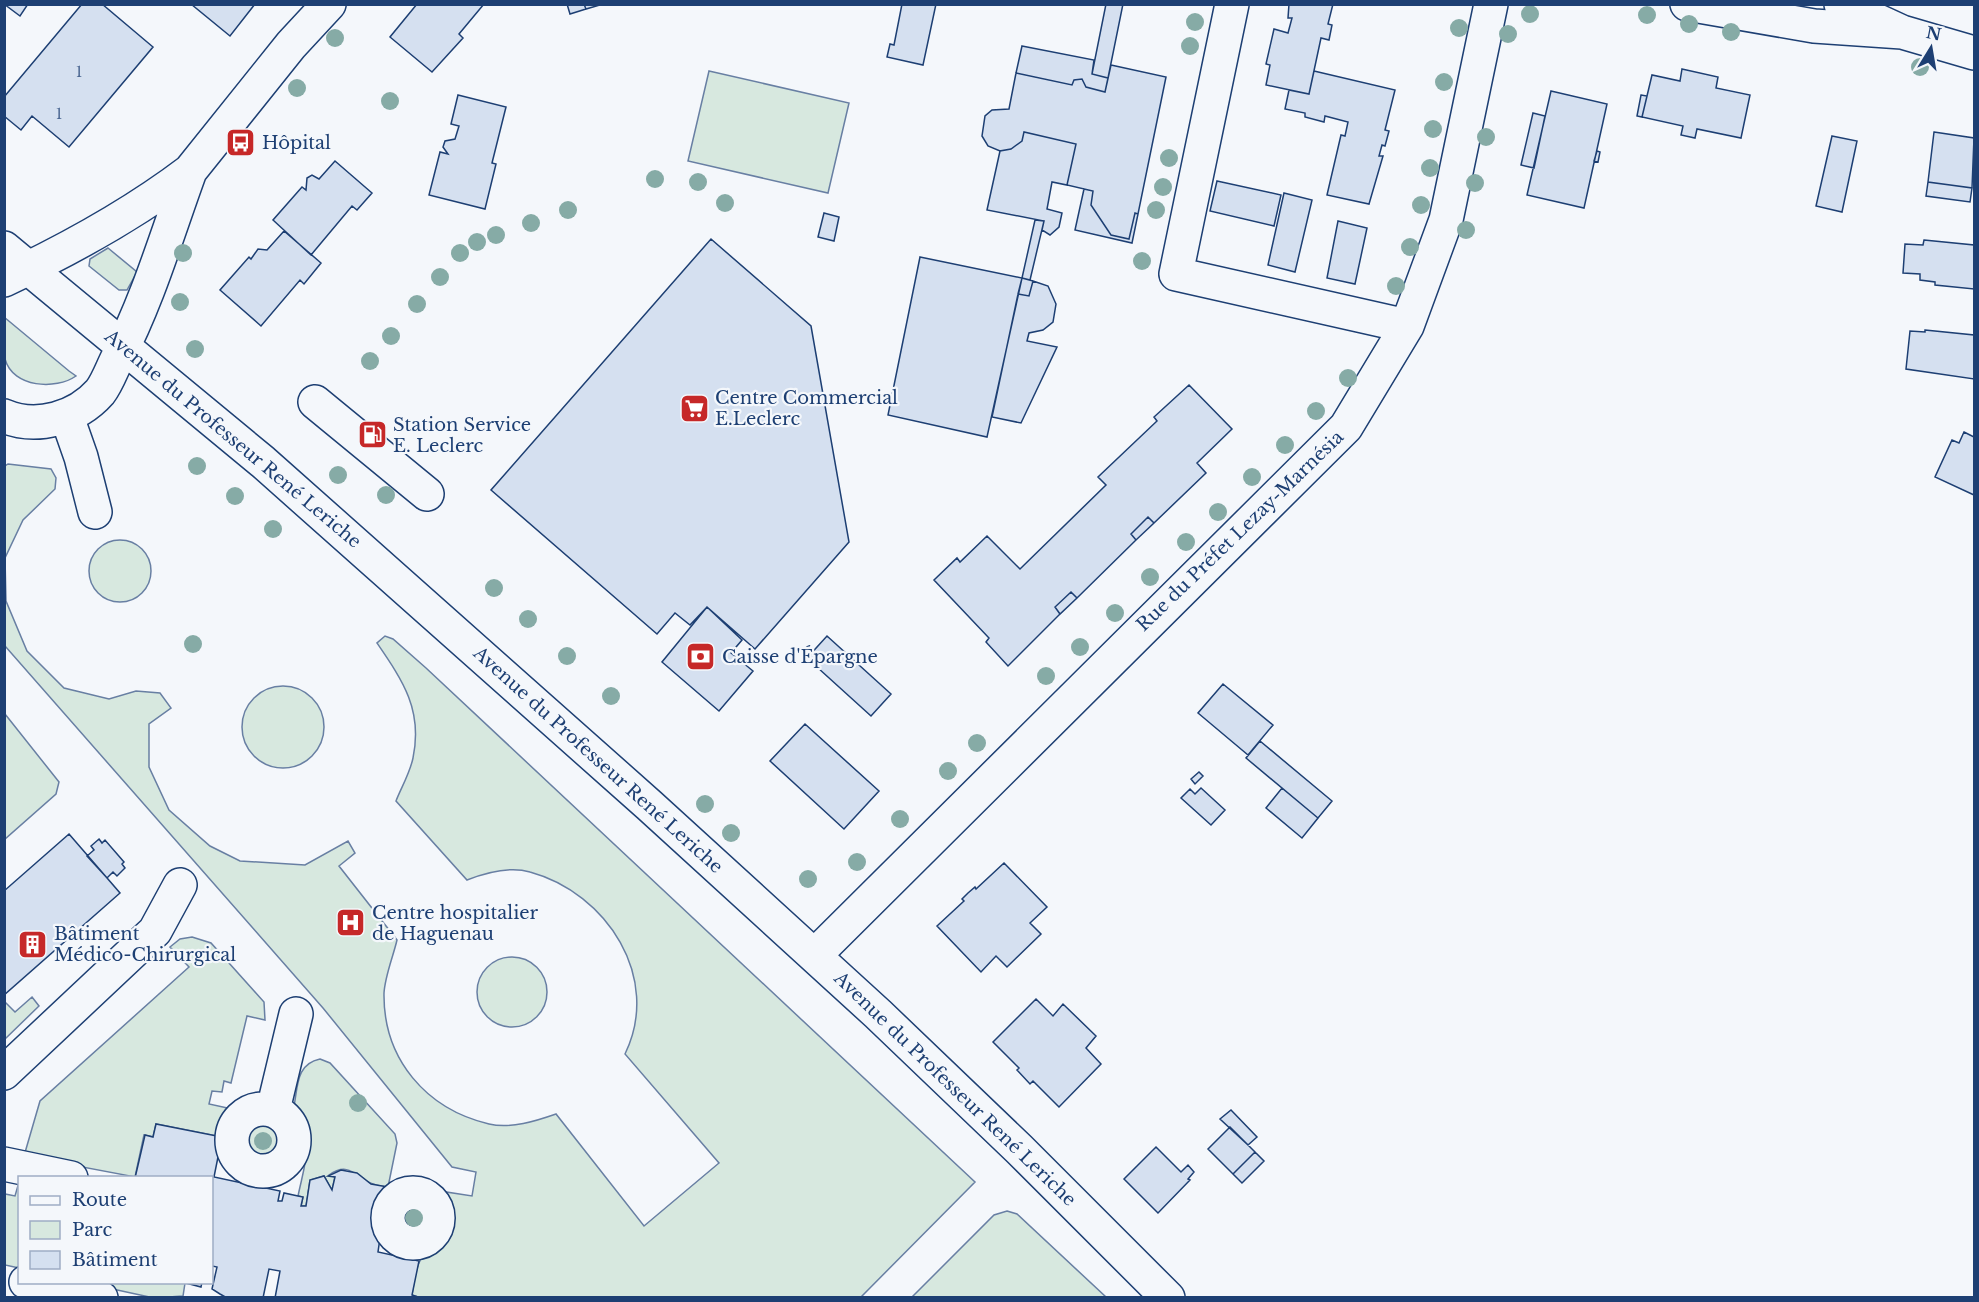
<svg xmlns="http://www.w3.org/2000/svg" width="1979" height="1302" font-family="'Libre Baskerville',serif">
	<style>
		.green { fill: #d7e8df; stroke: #687fa3; stroke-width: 1.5 }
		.building { fill: #d5e0f0; stroke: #1d3f73; stroke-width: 1.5 }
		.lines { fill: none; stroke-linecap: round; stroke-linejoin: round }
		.minor-casing { stroke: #1d3f73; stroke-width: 36 }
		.minor { stroke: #f4f7fb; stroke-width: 33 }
		.tree { fill: #86aba6 }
		.labels { text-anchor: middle; stroke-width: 4.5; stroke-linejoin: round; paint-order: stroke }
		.number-label { font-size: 15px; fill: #4b6792 }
		.poi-label { font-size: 18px; fill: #1d3f73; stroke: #f4f7fb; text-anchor: start }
		.street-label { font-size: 18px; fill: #1d3f73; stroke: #f4f7fb }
	</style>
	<rect width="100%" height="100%" fill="#f4f7fb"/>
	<path class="green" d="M709,71L849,103L828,193L688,161Z
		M108,248L137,272L127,290H119L89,266L90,259Z
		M4,317L69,371L76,376C56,390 13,388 5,359C2,346 4,329 4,317Z
		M8,464L51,469L56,478L55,489L23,520L5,558L6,601L27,651L64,688L109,699L136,691L160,693L171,708L149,724V767L169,810L210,846L240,861L305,865L348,841L355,853L339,866L397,940C393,957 385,976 384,993C383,1059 426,1109 489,1124C511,1129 536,1121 556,1114L644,1226L719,1163L625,1054C662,978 607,893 530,872C510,866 485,873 467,880L396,801C401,788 410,773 413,758C423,710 403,681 377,643L385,636L393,639L426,668L975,1182L861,1297L421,1298L412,1295C414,1284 415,1268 421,1259C430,1245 452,1253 453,1223C454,1212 447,1203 446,1192L472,1196L476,1172L452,1167L323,1008L5,646V466Z
		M89 571a31 31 0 1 1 62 0a31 31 0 1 1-62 0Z
		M242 727a41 41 0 1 1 82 0a41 41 0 1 1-82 0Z
		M5,714L59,782L56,794L5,839Z
		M192,937L211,943L264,1002L265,1020L247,1016L231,1083L224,1081L222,1092L212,1091L209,1104L232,1109L226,1117L222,1137L156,1124L153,1137L144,1135L135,1177L24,1156L40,1101L189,967L170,947L180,939Z
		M477 992a35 35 0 1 1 70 0a35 35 0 1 1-70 0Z
		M32,997L39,1006L5,1039V1002L15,1012Z
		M320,1059L330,1063L395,1134L397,1143L388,1187C383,1186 377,1186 373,1184C357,1179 350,1160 329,1175L335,1177L332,1190L324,1176L310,1180L306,1206H301L303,1197L298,1196C305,1162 316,1137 294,1106C298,1086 296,1064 320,1059Z
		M244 1141a19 19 0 1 1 38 0a19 19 0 1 1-38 0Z
		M19,1182H20L19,1268L5,1265V1194L15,1196Z
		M1007,1211L1017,1214L1106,1297H912L994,1215Z
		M85,1283L182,1282L185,1283L183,1296L154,1298Z"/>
	<path class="building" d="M4,4H28L20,16Z
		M82,4H102L153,47L69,147L32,116L21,130L4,116V97Z
		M191,4H255L230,36Z
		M417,4H484L459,34L463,38L432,72L390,37Z
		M567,4H584L586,9L570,14Z
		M584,4H600V5L586,9Z
		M902,4H936L923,65L887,57L890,44L894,45Z
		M1106,4H1123L1108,78L1092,74Z
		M1289,4H1333L1328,24L1332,25L1329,40L1321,38L1309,94L1266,85L1270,65L1266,64L1274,29L1288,33L1292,18H1288Z
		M1022,46L1094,60L1092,74L1108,78L1105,92L1086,87L1082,79L1074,80L1072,85L1016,73Z
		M1111,65L1166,77L1138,214L1135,213L1129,239L1111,235L1091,205L1093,191L1067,185L1076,144L1024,132L1022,141L1011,149L1000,151L988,146L982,136L985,116L992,110L1009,109L1016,73L1072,85L1074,80L1082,79L1086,87L1105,92Z
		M1682,69L1718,77L1716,88L1750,95L1741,138L1697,129L1695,138L1681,135L1683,126L1642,117L1652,75L1680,81Z
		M1314,71L1395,90L1385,130L1389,131L1385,146L1382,145L1379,156H1383L1369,204L1327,195L1341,135L1345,136L1348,122L1325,116L1324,122L1305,117V113L1285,109L1289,90L1309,94Z
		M1551,91L1607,104L1584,208L1527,195Z
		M458,95L506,107L492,163L496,164L485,209L429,195L440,152L448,154L443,147L445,141L455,139L459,126L451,124Z
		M1641,95L1647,96L1642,117L1637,116Z
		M1533,113L1545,116L1534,168L1521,165Z
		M1024,132L1076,144L1067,185L1052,182L1047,209L1062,213L1059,227L1050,235L1042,230L1044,221L987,210L1000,151L1011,149L1022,141Z
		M1934,132L1974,138L1972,188L1928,182Z
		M1832,136L1857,141L1842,212L1816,206Z
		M1597,151L1600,152L1598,162L1594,161Z
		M335,161L372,193L357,210L352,206L311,255L273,220L302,187L306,190L307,178L312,175L319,179Z
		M1217,181L1281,195L1274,226L1210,211Z
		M1928,182L1972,188L1970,202L1926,196Z
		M1084,189L1093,191L1091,205L1111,235L1129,239L1135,213L1138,214L1132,243L1075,230Z
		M1284,193L1312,200L1295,272L1268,265Z
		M824,213L839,217L834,241L818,237Z
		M1035,220L1044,221L1030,280L1022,278Z
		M1338,221L1367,228L1355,284L1327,278Z
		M284,231L321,263L304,284L300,280L261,326L220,290L249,257L251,259L258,249L267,250Z
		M711,239L811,326L849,542L755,649L707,607L690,625L675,613L657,634L491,490Z
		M1924,240L1974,245V289L1935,285V282L1920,280V274L1903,273L1905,244L1923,245Z
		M920,257L1022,278L987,437L888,415Z
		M1022,278L1033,281L1029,296L1018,294Z
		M1033,281L1048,286L1056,304L1053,322L1043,330L1029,333L1027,341L1057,347L1021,423L992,417L1018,294L1029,296Z
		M1925,330L1974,335V379L1906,369L1910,331L1925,332Z
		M1189,385L1232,429L1197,463L1206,473L1154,523L1148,517L1131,534L1136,540L1077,598L1071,592L1055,607L1060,614L1008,666L986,642L989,638L934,580L957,558L960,562L987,536L1020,569L1106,485L1098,477L1157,421L1154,417Z
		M1964,432L1974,437V495L1935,477L1952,440L1959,443Z
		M1148,517L1154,523L1136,540L1131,534Z
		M1071,592L1077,598L1060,614L1055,607Z
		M707,607L742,640L731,653L753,671L719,711L662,662Z
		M827,636L891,694L871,716L807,658Z
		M1223,684L1273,725L1248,755L1198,713Z
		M805,724L879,791L844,829L770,761Z
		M1260,741L1332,801L1318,818L1246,758Z
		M1199,772L1203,776L1195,784L1191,779Z
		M1201,788L1225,810L1211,825L1181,798L1190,789L1195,794Z
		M1282,788L1318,818L1302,838L1266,808Z
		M69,834L120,893L4,995V891Z
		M99,839L102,843L105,840L124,862L122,864L125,868L117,876L113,872L107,878L87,856L94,850L91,846Z
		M1004,863L1047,907L1030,923L1041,934L1007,967L996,956L981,972L937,926L964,901L962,899L968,893L975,887L976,889Z
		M1036,999L1053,1016L1063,1004L1096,1036L1086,1048L1101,1064L1059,1107L1033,1081L1030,1084L1017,1070L1019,1068L993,1042Z
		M1231,1110L1257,1137L1248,1145L1220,1119Z
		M156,1124L222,1137L214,1177L280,1191L278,1201H282L284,1193L298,1196L303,1197L301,1206H306L310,1180L324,1176L332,1190L335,1177L328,1176L341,1170L357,1173L371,1184L388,1187L379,1230L381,1231L378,1252L419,1261L412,1295L421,1298H275L280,1271L269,1269L263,1298H227L220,1294L212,1289L217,1267L212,1266V1178H135L145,1135L153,1137Z
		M1230,1127L1255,1152L1233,1174L1208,1149Z
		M1156,1147L1181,1172L1188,1165L1194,1172L1188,1179L1190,1180L1158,1213L1124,1179Z
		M1255,1152L1264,1161L1242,1183L1233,1174Z
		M182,1282H202L201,1287Z"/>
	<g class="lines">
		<defs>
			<path id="minor" d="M1232,4L1176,274L1407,326
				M1687,4L1814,26L1902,32
				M1841,4L1902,32L1974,53
				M190,171L291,45L329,4
				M4,248L263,462L649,805L878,1014L1019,1149L1168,1298
				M4,280C70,249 132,215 190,171C167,234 148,300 117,359C112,369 107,383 100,392C77,418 37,430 4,416
				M315,402L427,494
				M67,417L81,457L95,512
				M815,955L1346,427L1407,326L1446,220L1491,4
				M4,1073L155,931L180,885
				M232 1140a31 31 0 1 1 62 0a31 31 0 1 1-62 0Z
				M273,1110L296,1014
				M4,1164L71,1178
				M388 1218a25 25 0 1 1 50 0a25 25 0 1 1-50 0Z
				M26,1282L101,1298"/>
		</defs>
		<use href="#minor" class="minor-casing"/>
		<use href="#minor" class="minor"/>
	</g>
	<g class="tree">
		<circle cx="1530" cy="14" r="9"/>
		<circle cx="1647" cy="15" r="9"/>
		<circle cx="1195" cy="22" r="9"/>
		<circle cx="1689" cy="24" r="9"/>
		<circle cx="1459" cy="28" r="9"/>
		<circle cx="1731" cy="32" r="9"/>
		<circle cx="1508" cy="34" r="9"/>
		<circle cx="335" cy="38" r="9"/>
		<circle cx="1190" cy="46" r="9"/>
		<circle cx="1920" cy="67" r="9"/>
		<circle cx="1444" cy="82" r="9"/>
		<circle cx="297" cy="88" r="9"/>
		<circle cx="390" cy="101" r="9"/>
		<circle cx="1433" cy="129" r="9"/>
		<circle cx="1486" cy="137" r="9"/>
		<circle cx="1169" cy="158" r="9"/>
		<circle cx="1430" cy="168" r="9"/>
		<circle cx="655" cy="179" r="9"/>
		<circle cx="698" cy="182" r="9"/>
		<circle cx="1475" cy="183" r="9"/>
		<circle cx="1163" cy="187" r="9"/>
		<circle cx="725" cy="203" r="9"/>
		<circle cx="1421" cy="205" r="9"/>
		<circle cx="568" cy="210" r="9"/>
		<circle cx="1156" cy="210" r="9"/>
		<circle cx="531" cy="223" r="9"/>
		<circle cx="1466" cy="230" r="9"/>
		<circle cx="496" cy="235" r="9"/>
		<circle cx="477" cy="242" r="9"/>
		<circle cx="1410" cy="247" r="9"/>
		<circle cx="183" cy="253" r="9"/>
		<circle cx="460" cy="253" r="9"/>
		<circle cx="1142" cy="261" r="9"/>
		<circle cx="440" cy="277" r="9"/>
		<circle cx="1396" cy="286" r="9"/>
		<circle cx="180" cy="302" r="9"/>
		<circle cx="417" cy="304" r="9"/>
		<circle cx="391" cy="336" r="9"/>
		<circle cx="195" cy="349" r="9"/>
		<circle cx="370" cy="361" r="9"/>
		<circle cx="1348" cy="378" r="9"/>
		<circle cx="1316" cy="411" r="9"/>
		<circle cx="1285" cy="445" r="9"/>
		<circle cx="197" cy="466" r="9"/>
		<circle cx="338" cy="475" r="9"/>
		<circle cx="1252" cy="477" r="9"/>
		<circle cx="386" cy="495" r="9"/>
		<circle cx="235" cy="496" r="9"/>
		<circle cx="1218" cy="512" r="9"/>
		<circle cx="273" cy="529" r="9"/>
		<circle cx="1186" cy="542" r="9"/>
		<circle cx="1150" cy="577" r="9"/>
		<circle cx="494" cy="588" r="9"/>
		<circle cx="1115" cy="613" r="9"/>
		<circle cx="528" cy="619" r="9"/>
		<circle cx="193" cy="644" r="9"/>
		<circle cx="1080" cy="647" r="9"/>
		<circle cx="567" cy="656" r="9"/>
		<circle cx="1046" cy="676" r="9"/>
		<circle cx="611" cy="696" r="9"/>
		<circle cx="977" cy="743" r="9"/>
		<circle cx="948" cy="771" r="9"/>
		<circle cx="705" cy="804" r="9"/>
		<circle cx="900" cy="819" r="9"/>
		<circle cx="731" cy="833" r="9"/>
		<circle cx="857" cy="862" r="9"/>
		<circle cx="808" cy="879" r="9"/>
		<circle cx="358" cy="1103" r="9"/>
		<circle cx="263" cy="1141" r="9"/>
		<circle cx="414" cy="1218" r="9"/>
	</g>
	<defs>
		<symbol id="bus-square" viewBox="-11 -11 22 22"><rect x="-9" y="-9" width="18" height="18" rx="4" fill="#c62828" stroke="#f4f7fb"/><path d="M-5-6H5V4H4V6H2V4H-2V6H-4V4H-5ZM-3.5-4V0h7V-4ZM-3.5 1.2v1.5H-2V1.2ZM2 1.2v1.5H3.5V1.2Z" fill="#fff"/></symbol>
		<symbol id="supermarket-square" viewBox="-11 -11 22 22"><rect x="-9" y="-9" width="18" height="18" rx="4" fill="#c62828" stroke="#f4f7fb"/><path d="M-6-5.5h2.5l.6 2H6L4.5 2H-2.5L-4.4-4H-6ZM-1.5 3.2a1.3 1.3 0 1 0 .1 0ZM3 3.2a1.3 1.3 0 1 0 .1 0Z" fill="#fff"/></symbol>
		<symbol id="fuel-square" viewBox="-11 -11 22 22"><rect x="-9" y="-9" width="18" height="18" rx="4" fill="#c62828" stroke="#f4f7fb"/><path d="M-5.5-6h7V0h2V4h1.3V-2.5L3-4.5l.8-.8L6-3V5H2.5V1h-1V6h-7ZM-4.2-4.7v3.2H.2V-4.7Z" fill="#fff"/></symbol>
		<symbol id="bank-square" viewBox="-11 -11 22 22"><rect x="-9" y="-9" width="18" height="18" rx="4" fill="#c62828" stroke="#f4f7fb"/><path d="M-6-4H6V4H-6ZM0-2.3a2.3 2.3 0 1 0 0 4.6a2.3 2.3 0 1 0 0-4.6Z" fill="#fff"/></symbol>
		<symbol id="hospital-square" viewBox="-11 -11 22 22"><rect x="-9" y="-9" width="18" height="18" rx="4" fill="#c62828" stroke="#f4f7fb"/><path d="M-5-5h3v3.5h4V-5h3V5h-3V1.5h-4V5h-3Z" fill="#fff"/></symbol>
		<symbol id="building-square" viewBox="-11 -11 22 22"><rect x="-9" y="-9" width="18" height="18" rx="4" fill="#c62828" stroke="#f4f7fb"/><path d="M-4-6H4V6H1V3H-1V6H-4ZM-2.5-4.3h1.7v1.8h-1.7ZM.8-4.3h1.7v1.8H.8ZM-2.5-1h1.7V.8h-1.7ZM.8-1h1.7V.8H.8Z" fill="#fff"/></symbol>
	</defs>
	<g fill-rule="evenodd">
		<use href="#bus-square" x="224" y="126" width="33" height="33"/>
		<use href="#supermarket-square" x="678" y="392" width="33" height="33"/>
		<use href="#fuel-square" x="356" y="418" width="33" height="33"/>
		<use href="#bank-square" x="684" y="640" width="33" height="33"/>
		<use href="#hospital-square" x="334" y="906" width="33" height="33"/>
		<use href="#building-square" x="16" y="928" width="33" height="33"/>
	</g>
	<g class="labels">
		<g class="number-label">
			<text x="79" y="77">1</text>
			<text x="59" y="119">1</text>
		</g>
		<g class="poi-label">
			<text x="262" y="149">Hôpital</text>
			<text x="715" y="404">Centre Commercial<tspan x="715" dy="21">E.Leclerc</tspan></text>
			<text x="393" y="431">Station Service<tspan x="393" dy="21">E. Leclerc</tspan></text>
			<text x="722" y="663">Caisse d'Épargne</text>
			<text x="372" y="919">Centre hospitalier<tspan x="372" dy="21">de Haguenau</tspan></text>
			<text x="54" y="940">Bâtiment<tspan x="54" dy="21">Médico-Chirurgical</tspan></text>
		</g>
		<g class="street-label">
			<text transform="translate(233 439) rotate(40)" y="6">Avenue du Professeur René Leriche</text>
			<text transform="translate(1240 531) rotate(-44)" y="6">Rue du Préfet Lezay-Marnésia</text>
			<text transform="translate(598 760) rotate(42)" y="6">Avenue du Professeur René Leriche</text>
			<text transform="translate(955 1089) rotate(44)" y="6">Avenue du Professeur René Leriche</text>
		</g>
	</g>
	<rect width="1979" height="1302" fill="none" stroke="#1d3f73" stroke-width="12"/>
	<rect x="18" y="1176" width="195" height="108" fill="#f4f7fb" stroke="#9eadc5" stroke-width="1.5"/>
	<rect x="30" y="1196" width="30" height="9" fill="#f4f7fb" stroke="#9eadc5" stroke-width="1.5"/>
	<text x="72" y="1206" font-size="18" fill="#1d3f73">Route</text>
	<rect x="30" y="1221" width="30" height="18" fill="#d7e8df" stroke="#9eadc5" stroke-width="1.5"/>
	<text x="72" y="1236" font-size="18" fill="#1d3f73">Parc</text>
	<rect x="30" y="1251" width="30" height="18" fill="#d5e0f0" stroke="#9eadc5" stroke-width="1.5"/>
	<text x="72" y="1266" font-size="18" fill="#1d3f73">Bâtiment</text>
	<g transform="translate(1931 48) rotate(11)" stroke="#f4f7fb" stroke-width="4.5" paint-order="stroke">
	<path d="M0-4.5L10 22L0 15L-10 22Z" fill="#1d3f73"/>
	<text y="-9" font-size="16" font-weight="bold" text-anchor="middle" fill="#1d3f73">N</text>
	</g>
</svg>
